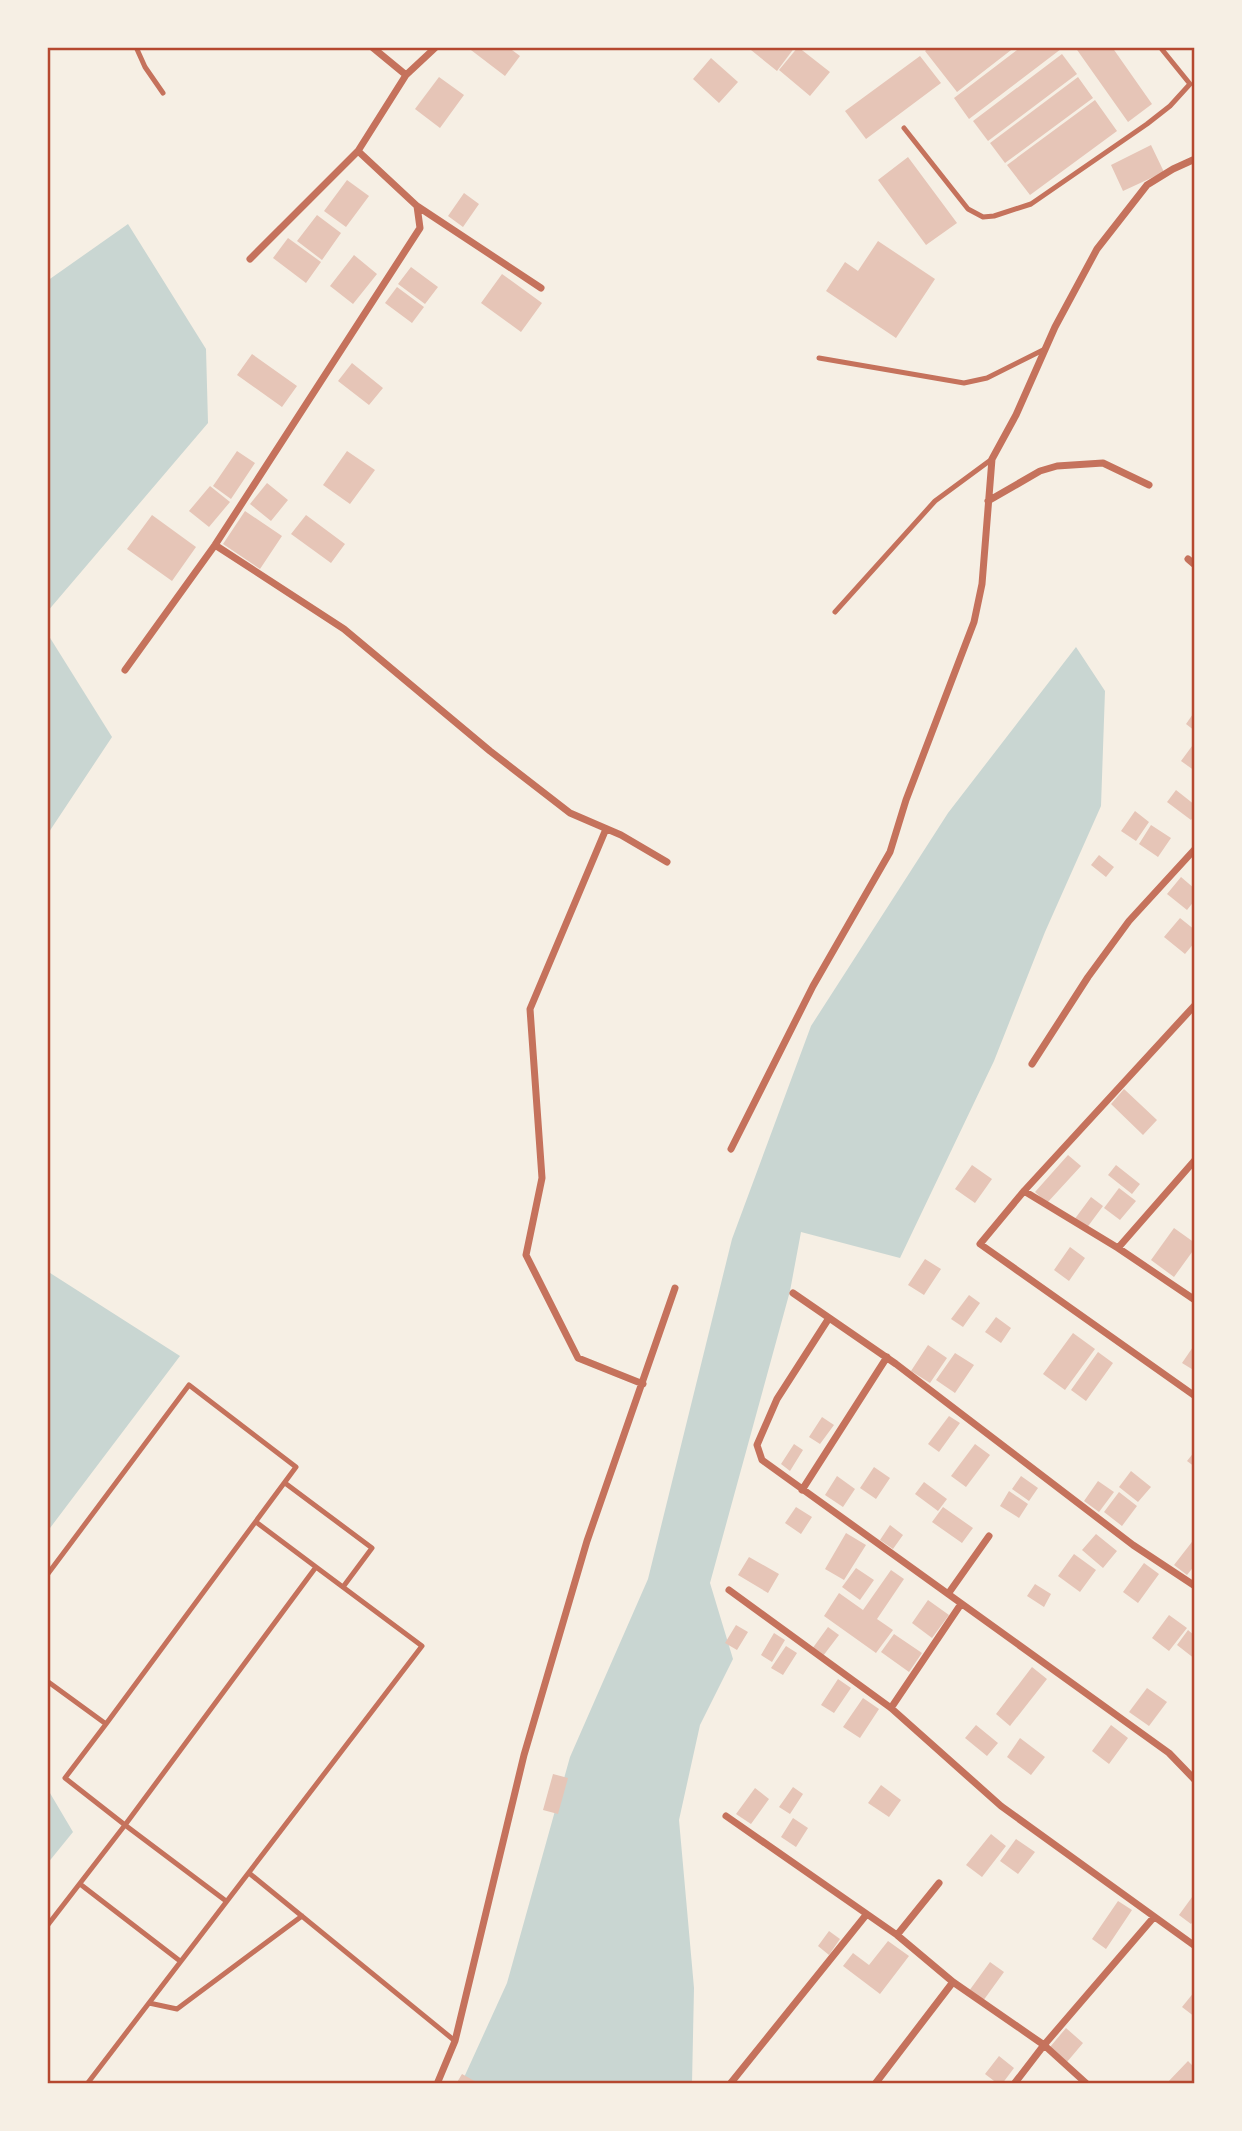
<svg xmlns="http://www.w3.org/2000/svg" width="1242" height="2131" font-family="Cabin,sans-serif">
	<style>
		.water { fill: #c9d6d2 }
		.building { fill: #e6c5b7 }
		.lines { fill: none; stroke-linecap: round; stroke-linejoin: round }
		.service { stroke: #c5725c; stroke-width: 5 }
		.minor { stroke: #c5725c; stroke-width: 7 }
		.neatline { fill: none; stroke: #b5482f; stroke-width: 2.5 }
	</style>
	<rect width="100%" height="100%" fill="#f6efe4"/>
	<path class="water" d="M128,224L206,349L208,423L47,612V281Z
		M47,633L112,737L47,835Z
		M1076,647L1105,691L1101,806L1045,932L994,1061L900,1258L801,1232L790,1291L710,1583L733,1659L700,1725L679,1820L694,1988L692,2084H461L507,1983L570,1757L648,1579L732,1239L811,1026L948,813Z
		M47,1271L180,1356L47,1532Z
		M47,1788L73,1832L47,1864Z"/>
	<path class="building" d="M467,47H508L520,56L505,76Z
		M753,47H795L777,71L751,50Z
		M798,47L830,72L810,96L779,70Z
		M930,47H1015L957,92L925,51Z
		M1021,47H1060L1061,49L969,119L954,98Z
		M1075,47H1112L1152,104L1128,122Z
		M1062,54L1077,74L988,141L973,121Z
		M920,56L941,83L866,139L845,111Z
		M711,58L738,82L719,103L693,79Z
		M439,77L464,95L440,128L415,109Z
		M1078,77L1093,98L1005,163L990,143Z
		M1095,100L1117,131L1030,195L1007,165Z
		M1151,145L1164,172L1123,191L1111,165Z
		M908,157L957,223L926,245L878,180Z
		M347,180L369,196L346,227L324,211Z
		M464,193L479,204L463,227L448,216Z
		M317,215L341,233L322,260L297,241Z
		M288,238L321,262L306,283L273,258Z
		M878,241L935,279L896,338L826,291L845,262L858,271Z
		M354,255L377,274L353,304L330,286Z
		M411,267L438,287L425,304L398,284Z
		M502,274L542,303L521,332L481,303Z
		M397,287L424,307L412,323L385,303Z
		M252,354L297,386L282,407L237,375Z
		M352,363L383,388L369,405L338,381Z
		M237,451L255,463L231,499L213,486Z
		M347,451L375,470L350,504L323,485Z
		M267,483L288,500L271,521L250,504Z
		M210,486L230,502L209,527L189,511Z
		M245,511L282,536L260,569L223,544Z
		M152,515L196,547L172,581L127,549Z
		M306,515L345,544L331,563L291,534Z
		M1195,711V731L1186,724Z
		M1195,742V771L1181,761Z
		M1176,790L1195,805V815L1191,820L1167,802Z
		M1135,811L1149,822L1136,841L1121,831Z
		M1151,825L1171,838L1158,857L1139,844Z
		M1099,855L1114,867L1106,877L1091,865Z
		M1181,877L1195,889V900L1187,910L1167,894Z
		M1180,918L1195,930V942L1185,954L1164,937Z
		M1124,1089L1157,1120L1143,1135L1111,1104Z
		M1068,1155L1081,1166L1047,1203L1035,1192Z
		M972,1165L992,1179L975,1203L955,1189Z
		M1116,1165L1140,1184L1132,1194L1108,1175Z
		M1119,1188L1136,1201L1120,1220L1104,1208Z
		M1091,1197L1103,1206L1086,1229L1074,1220Z
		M1174,1228L1195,1243V1248L1174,1277L1151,1260Z
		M1070,1247L1085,1258L1069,1281L1054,1270Z
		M925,1259L941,1269L924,1295L908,1285Z
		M969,1295L980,1303L963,1327L951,1319Z
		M996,1317L1011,1328L1001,1343L985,1332Z
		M1073,1333L1095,1349L1065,1390L1043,1374Z
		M1195,1344V1371L1182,1363Z
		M928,1345L947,1358L930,1383L911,1371Z
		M1098,1352L1113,1363L1086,1401L1071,1390Z
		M955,1353L974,1365L955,1393L936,1380Z
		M949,1416L960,1423L939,1452L928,1444Z
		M822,1417L834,1425L820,1444L809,1437Z
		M794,1444L803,1450L790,1471L781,1464Z
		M975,1444L990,1455L966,1487L951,1476Z
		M1195,1451V1467L1187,1461Z
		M874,1467L890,1478L876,1499L860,1488Z
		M1131,1471L1151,1487L1138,1502L1119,1487Z
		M837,1476L855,1489L843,1507L825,1495Z
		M1021,1476L1038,1488L1029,1501L1012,1489Z
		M1098,1481L1114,1492L1099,1512L1084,1501Z
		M924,1482L947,1499L938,1511L915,1494Z
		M1009,1491L1028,1504L1019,1518L1000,1506Z
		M1119,1492L1137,1506L1122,1526L1104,1512Z
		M796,1507L812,1517L801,1534L785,1523Z
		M943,1507L973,1528L962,1543L932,1522Z
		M890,1525L903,1535L893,1549L880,1540Z
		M846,1533L866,1545L844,1580L825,1569Z
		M1096,1534L1117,1551L1103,1568L1082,1550Z
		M1195,1538V1565L1187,1575L1174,1565Z
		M1074,1554L1096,1570L1080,1592L1058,1576Z
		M749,1557L779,1574L768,1593L738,1575Z
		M1144,1563L1159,1574L1138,1603L1123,1592Z
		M856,1568L874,1580L860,1600L842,1587Z
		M891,1570L904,1579L877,1619L893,1630L876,1653L824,1616L839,1593L863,1610Z
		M1035,1584L1051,1594L1044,1607L1027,1596Z
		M928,1600L949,1615L932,1638L912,1623Z
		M1169,1615L1187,1628L1169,1651L1152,1638Z
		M736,1625L748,1632L737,1650L725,1643Z
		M828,1627L839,1635L823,1656L812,1649Z
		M1188,1630L1195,1636V1659L1177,1645Z
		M774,1633L785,1640L772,1662L761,1655Z
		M894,1634L922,1653L909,1672L881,1652Z
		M786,1646L797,1653L783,1675L771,1668Z
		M1032,1667L1047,1679L1010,1726L996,1714Z
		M838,1679L851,1688L834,1713L821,1705Z
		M1147,1688L1167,1702L1149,1726L1129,1712Z
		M863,1698L879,1709L860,1738L843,1727Z
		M976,1725L998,1743L987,1756L965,1738Z
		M1111,1725L1128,1738L1109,1764L1092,1751Z
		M1020,1738L1045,1757L1031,1775L1007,1757Z
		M553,1774L568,1778L558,1814L543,1810Z
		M881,1785L901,1800L889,1817L868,1803Z
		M793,1787L803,1794L790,1814L779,1807Z
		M755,1788L769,1799L751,1824L736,1814Z
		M793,1818L808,1828L796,1847L781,1837Z
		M991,1834L1006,1846L982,1877L966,1865Z
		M1016,1839L1035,1852L1018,1874L1000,1861Z
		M1195,1893V1919L1191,1924L1179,1915Z
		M1118,1901L1132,1910L1106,1949L1092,1939Z
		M829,1931L840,1939L829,1955L818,1946Z
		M888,1941L909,1956L880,1994L843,1966L853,1953L869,1965Z
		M990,1962L1004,1972L983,2001L969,1991Z
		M1195,1991V2017L1182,2007Z
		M1066,2028L1083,2043L1067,2062L1050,2047Z
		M999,2056L1014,2068L1002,2084H998L985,2074Z
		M1188,2061L1195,2068V2084H1166Z
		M462,2074L480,2084H456Z"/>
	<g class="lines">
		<path class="service" d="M136,47L145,67L163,93
			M904,128L968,209L983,217L994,216L1031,204L1147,124L1170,106L1190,84L1160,47
			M819,358L964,383L987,378L1045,349
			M835,612L935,501L992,459
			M285,1483L372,1548L343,1587
			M256,1522L316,1567
			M47,1575L189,1385L296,1467L106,1724
			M47,1681L106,1724L65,1778L125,1825L316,1567L422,1646L87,2084
			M249,1873L455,2041
			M80,1884L180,1961
			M47,1926L125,1825L226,1901
			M149,2003L177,2009L302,1916"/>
		<path class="minor" d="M372,47L406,75
			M417,206L541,288
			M250,259L358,151
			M988,501L1040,471L1057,466L1103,463L1149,485
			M215,545L344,629L490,751L570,813L621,835L667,862
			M1188,559L1195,565
			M125,670L215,545L420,228L417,206L358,151L406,75L436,47
			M606,829L530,1009L542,1178L526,1255L578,1358L643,1384
			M1195,1005L1024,1191L1118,1248L1195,1300
			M1032,1064L1088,977L1129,921L1195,849
			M731,1149L813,986L890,852L906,800L974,622L982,584L992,459L1016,415L1055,327L1097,249L1147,185L1173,169L1195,159
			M1024,1191L980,1244L1195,1396
			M1118,1248L1195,1160
			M793,1293L896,1364L1133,1545L1195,1586
			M829,1318L777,1399L757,1445L762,1460L1169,1753L1195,1780
			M802,1490L887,1357
			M729,1590L891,1708L1001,1806L1195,1946
			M948,1594L989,1536
			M891,1708L961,1604
			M726,1816L897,1935L953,1982L1044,2045L1014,2084
			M897,1935L939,1883
			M437,2084L455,2041L524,1755L587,1541L675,1288
			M730,2084L866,1915
			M875,2084L953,1982
			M1087,2084L1044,2045L1154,1917"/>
	</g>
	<rect width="1242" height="2131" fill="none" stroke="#f6efe4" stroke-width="98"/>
	<rect x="49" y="49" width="1144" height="2033" class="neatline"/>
</svg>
